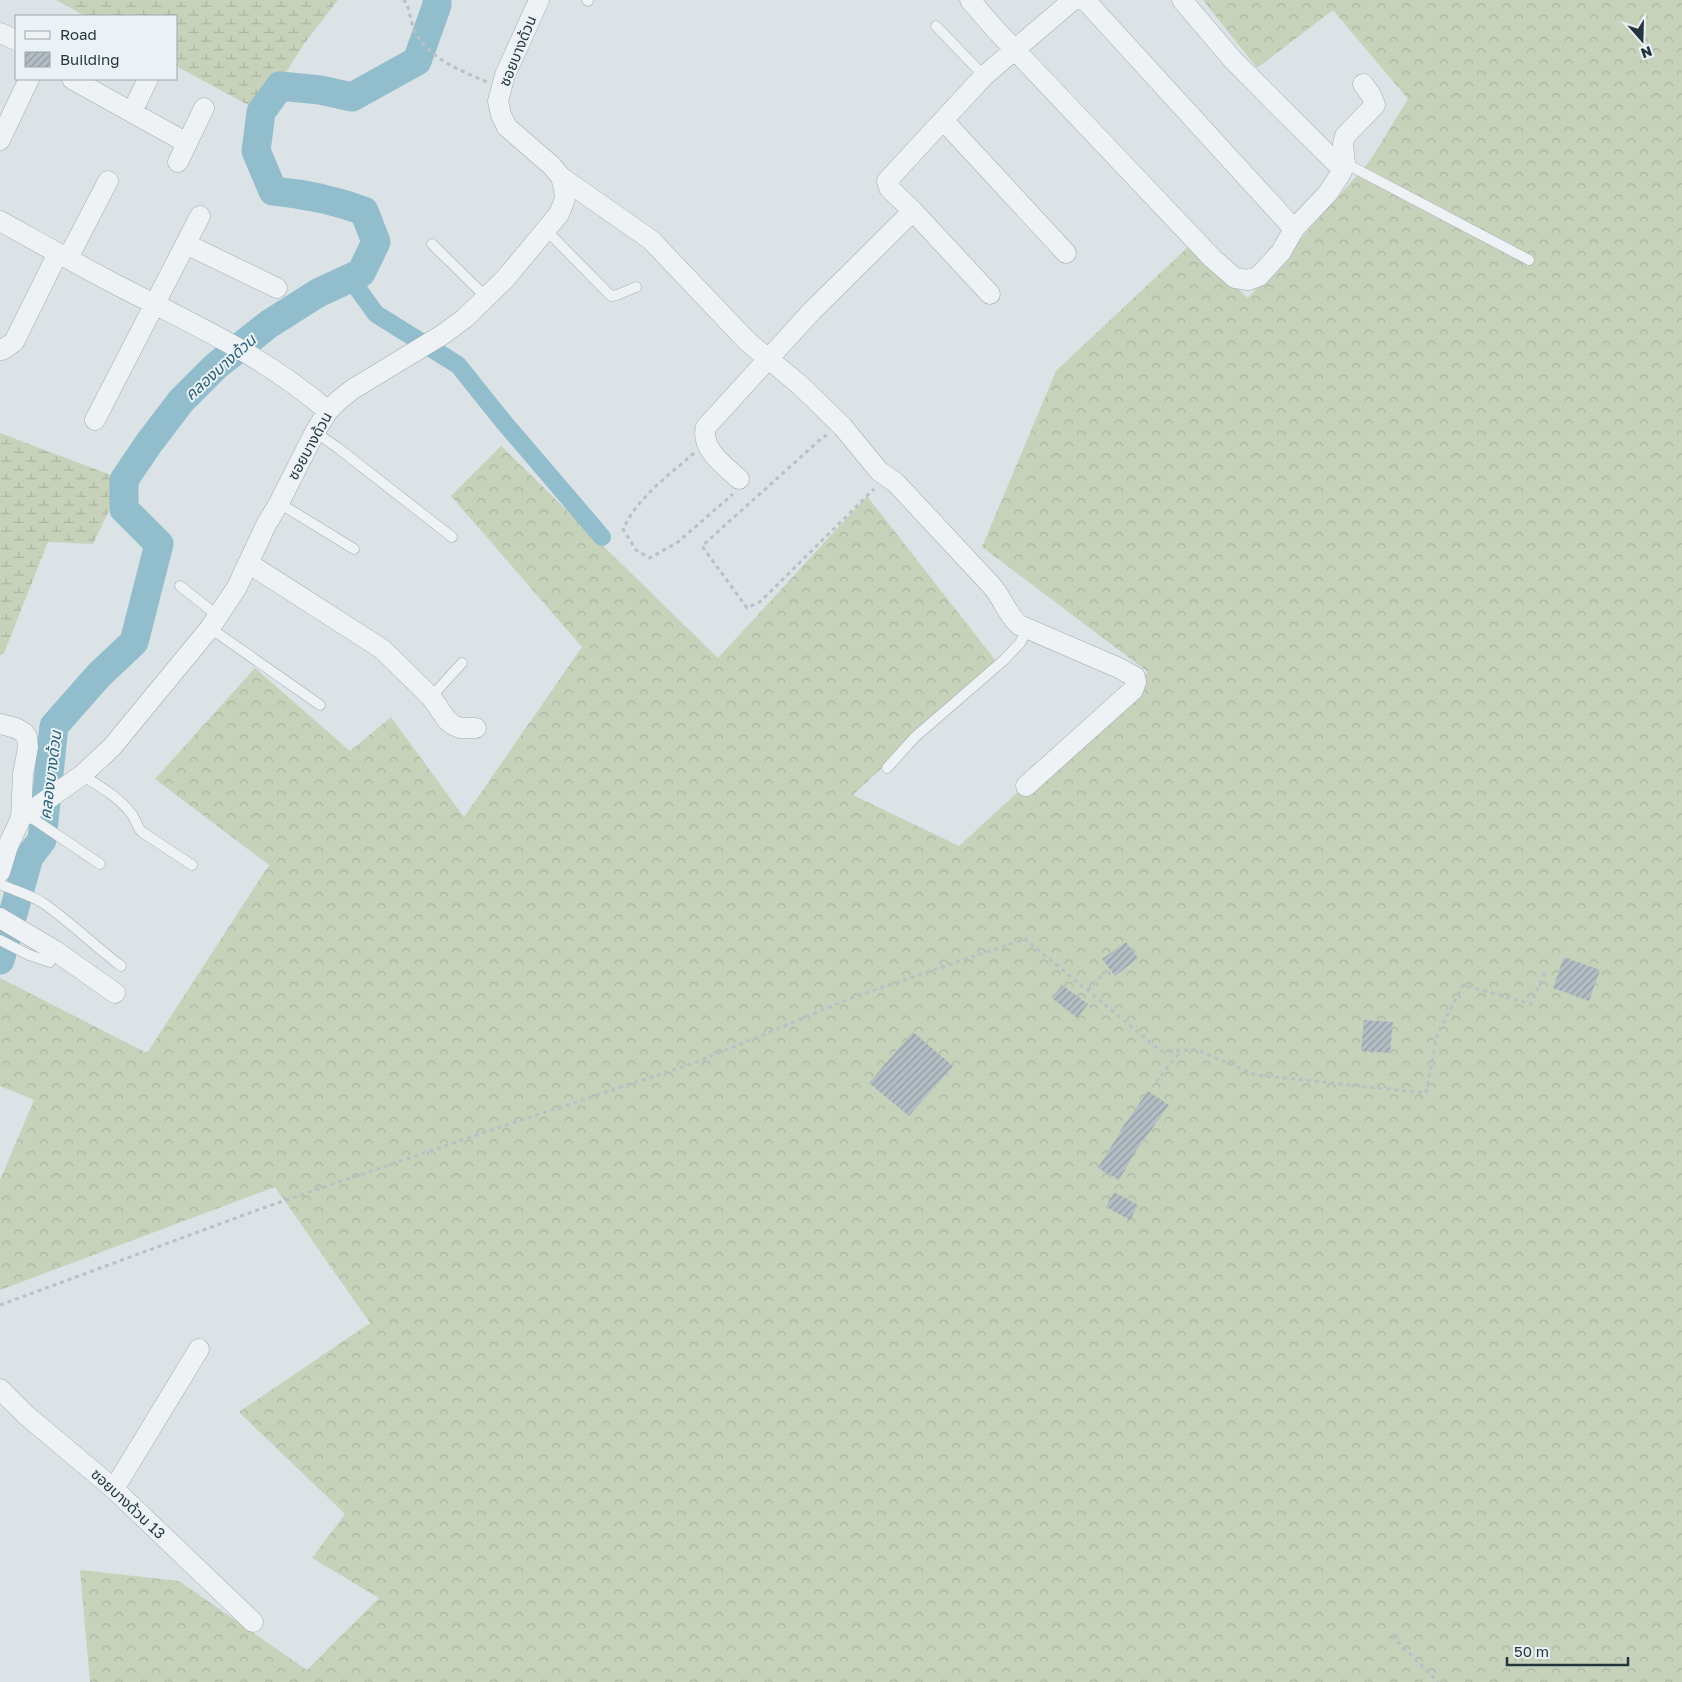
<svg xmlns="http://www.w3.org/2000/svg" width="1682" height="1682" font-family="'Golos Text','Noto Sans Thai',sans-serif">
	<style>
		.forest { fill: url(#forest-crowns) }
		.wetland { fill: url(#wetland-marsh) }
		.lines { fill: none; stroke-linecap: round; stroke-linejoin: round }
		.canal { stroke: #91bdcc; stroke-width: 18 }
		.river { stroke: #91bdcc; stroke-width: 29 }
		.building { fill: url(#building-hatch) }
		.service-casing { stroke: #a0abb1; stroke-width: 11 }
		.minor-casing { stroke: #a0abb1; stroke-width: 21 }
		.path { stroke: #b9c1c5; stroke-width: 3; stroke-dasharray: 4 4; stroke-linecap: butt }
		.service { stroke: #eef2f5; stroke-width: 10 }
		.minor { stroke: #eef2f5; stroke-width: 20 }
		.labels { text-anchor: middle; stroke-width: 4; stroke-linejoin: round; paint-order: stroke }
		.street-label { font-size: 15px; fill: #24353e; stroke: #eaf2f5 }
		.water-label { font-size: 16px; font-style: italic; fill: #2a6176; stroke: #eaf2f5 }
	</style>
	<defs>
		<pattern id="forest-crowns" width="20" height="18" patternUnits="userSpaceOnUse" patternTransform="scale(1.25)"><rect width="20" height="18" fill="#c7d2bb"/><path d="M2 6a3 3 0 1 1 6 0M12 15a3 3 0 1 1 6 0" fill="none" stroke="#abb5a2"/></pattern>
		<pattern id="wetland-marsh" width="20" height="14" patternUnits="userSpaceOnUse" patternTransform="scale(1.25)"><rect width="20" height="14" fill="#c7d2bb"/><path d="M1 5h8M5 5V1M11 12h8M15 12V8" fill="none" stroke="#abb5a2"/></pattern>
		<pattern id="building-hatch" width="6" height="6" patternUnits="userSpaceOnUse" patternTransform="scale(1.25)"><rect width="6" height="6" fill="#b2bec4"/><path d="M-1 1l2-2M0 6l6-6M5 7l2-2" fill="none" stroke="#919ba1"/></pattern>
	</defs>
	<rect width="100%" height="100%" fill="#dbe3e7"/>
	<path class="forest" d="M1203,0H1682V1682H90L80,1570L179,1581L307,1670L379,1598L312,1558L345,1514L239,1412L370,1323L275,1187L0,1290V1180L34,1100L0,1086V978L147,1053L269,865L155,779L255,668L350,751L391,717L464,817L582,647L451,496L501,446L718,658L867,496L996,661L853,795L959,846L1148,672L982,547L1056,371L1190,245L1248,298L1369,162L1408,99L1333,10L1257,68Z"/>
	<path class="wetland" d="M56,0H338L304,44L261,112L176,66V16H85Z
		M0,433L124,480L93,544L48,542L4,653L0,655Z"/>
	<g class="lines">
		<path class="canal" d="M350,278L376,314L458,365L502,420L602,537"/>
		<path class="river" d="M0,960L29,857L42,840L54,726L99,675L134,642L159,544L124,509V480L149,443L181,401L216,366L269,324L318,293L361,273L376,242L364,211C334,200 305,194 273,191L256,151L261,112L280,86L320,90L352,97L417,61L437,5V0"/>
	</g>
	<path class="building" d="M1126,942L1138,958L1115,976L1102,959Z
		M1564,957L1600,970L1589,1001L1553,988Z
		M1062,985L1088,1004L1077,1018L1052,998Z
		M1364,1020L1393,1022L1390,1053L1361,1051Z
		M913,1032L953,1066L909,1116L869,1083Z
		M1148,1091L1169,1105L1135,1152L1119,1180L1098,1168L1121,1131H1120Z
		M1114,1192L1138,1205L1130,1220L1106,1207Z"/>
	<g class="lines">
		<defs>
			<path id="service" d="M587,0L588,1
				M936,26L984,76
				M1345,163L1529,260
				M547,231L611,296L617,295L636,287
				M432,244L487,298
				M315,432L338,448L452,537
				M279,503L354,549
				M180,586L218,616
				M210,628L320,705
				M431,697L462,663
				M887,768L915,737L1004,660L1020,643L1027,629
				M82,775C99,786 117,796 130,812C136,818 136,826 142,832L192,865
				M26,814L100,864
				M0,884C15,891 32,895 46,905C72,924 95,946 121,966
				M0,940L29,955L50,962"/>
			<path id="minor" d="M970,0L995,29L1213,259L1235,278L1249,280L1259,276L1281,252L1294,229L1328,193L1341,173L1345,163L1343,144L1345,136L1375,105L1371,95L1363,84
				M1085,0L1294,229
				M1182,0L1233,60L1342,169
				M0,33L16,40
				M72,79L187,143
				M132,112L148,79
				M944,121L1066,253
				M0,140L29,79
				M178,162L204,108
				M561,177L651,240L747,341L801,386L843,427L879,471L896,483L991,585C1002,597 1007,614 1019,625L1119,668L1135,677L1136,682L1133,690L1026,786
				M0,221C38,242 75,263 113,283C190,323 262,354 328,411
				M186,244L277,288
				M68,258L108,181
				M990,294L913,211L889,188L887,181L984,76L1073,0
				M0,350H2L14,342L58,253
				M95,420L200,216
				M739,479C725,466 700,449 706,427L812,311L913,211
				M248,563L382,649L431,697L447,720L453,725L460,728H476
				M0,724L16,728L24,733L27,737L28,747L23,774L21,818
				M0,872L8,846L21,818L82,775L112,747L210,628L237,587L266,525L279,503L315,432L328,411L339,400L353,389L442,335L465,318L505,279L559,214L565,199L564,188L561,177L552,166L507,127L501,115L498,101L505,75L539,0
				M0,918L54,950L115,993
				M0,1389L26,1415L114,1489L253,1622
				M114,1489L199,1349"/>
		</defs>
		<use href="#service" class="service-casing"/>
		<use href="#minor" class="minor-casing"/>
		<path class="path" d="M403,0L407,3C410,14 412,29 418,37C434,61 462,71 487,82
			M827,435L822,438L702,546L747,608L761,601L874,489
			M694,453C668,476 638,497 623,529L636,550L650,558L678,542L733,494
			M1087,990L1109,969
			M1156,1082L1181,1051
			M0,1305L263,1208L494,1129L697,1062L854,997L1025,939L1161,1051L1197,1050L1256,1075L1426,1093L1437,1035L1463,985L1531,1004L1545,972
			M1392,1636L1438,1682"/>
		<use href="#service" class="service"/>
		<use href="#minor" class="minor"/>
	</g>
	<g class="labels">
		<g class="street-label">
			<text transform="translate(518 51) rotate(-68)" y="5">ซอยบางด้วน</text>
			<text transform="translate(310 446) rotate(-61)" y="5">ซอยบางด้วน</text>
			<text transform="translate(128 1504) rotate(43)" y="5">ซอยบางด้วน 13</text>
		</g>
		<g class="water-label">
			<text transform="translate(220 367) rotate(-42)" y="6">คลองบางด้วน</text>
			<text transform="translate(50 775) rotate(-83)" y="6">คลองบางด้วน</text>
		</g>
	</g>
	<rect x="15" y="15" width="162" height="65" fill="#eaf2f5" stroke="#9ba6ac"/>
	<rect x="25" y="31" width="25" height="8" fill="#eef2f5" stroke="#9ba6ac"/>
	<text x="60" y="40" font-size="15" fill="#24353e">Road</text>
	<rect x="25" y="52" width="25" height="15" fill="url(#building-hatch)" stroke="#9ba6ac"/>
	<text x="60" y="65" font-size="15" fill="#24353e">Building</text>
	<g transform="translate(1642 40) rotate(160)" stroke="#eaf2f5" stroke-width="4" paint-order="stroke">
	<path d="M0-4L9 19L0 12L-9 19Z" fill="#24353e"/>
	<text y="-8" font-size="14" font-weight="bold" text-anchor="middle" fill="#24353e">N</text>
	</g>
	<path d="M1507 1657v8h121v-8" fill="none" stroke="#24353e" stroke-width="2.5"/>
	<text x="1514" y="1657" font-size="15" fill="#24353e" stroke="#eaf2f5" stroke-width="4" paint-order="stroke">50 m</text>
</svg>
